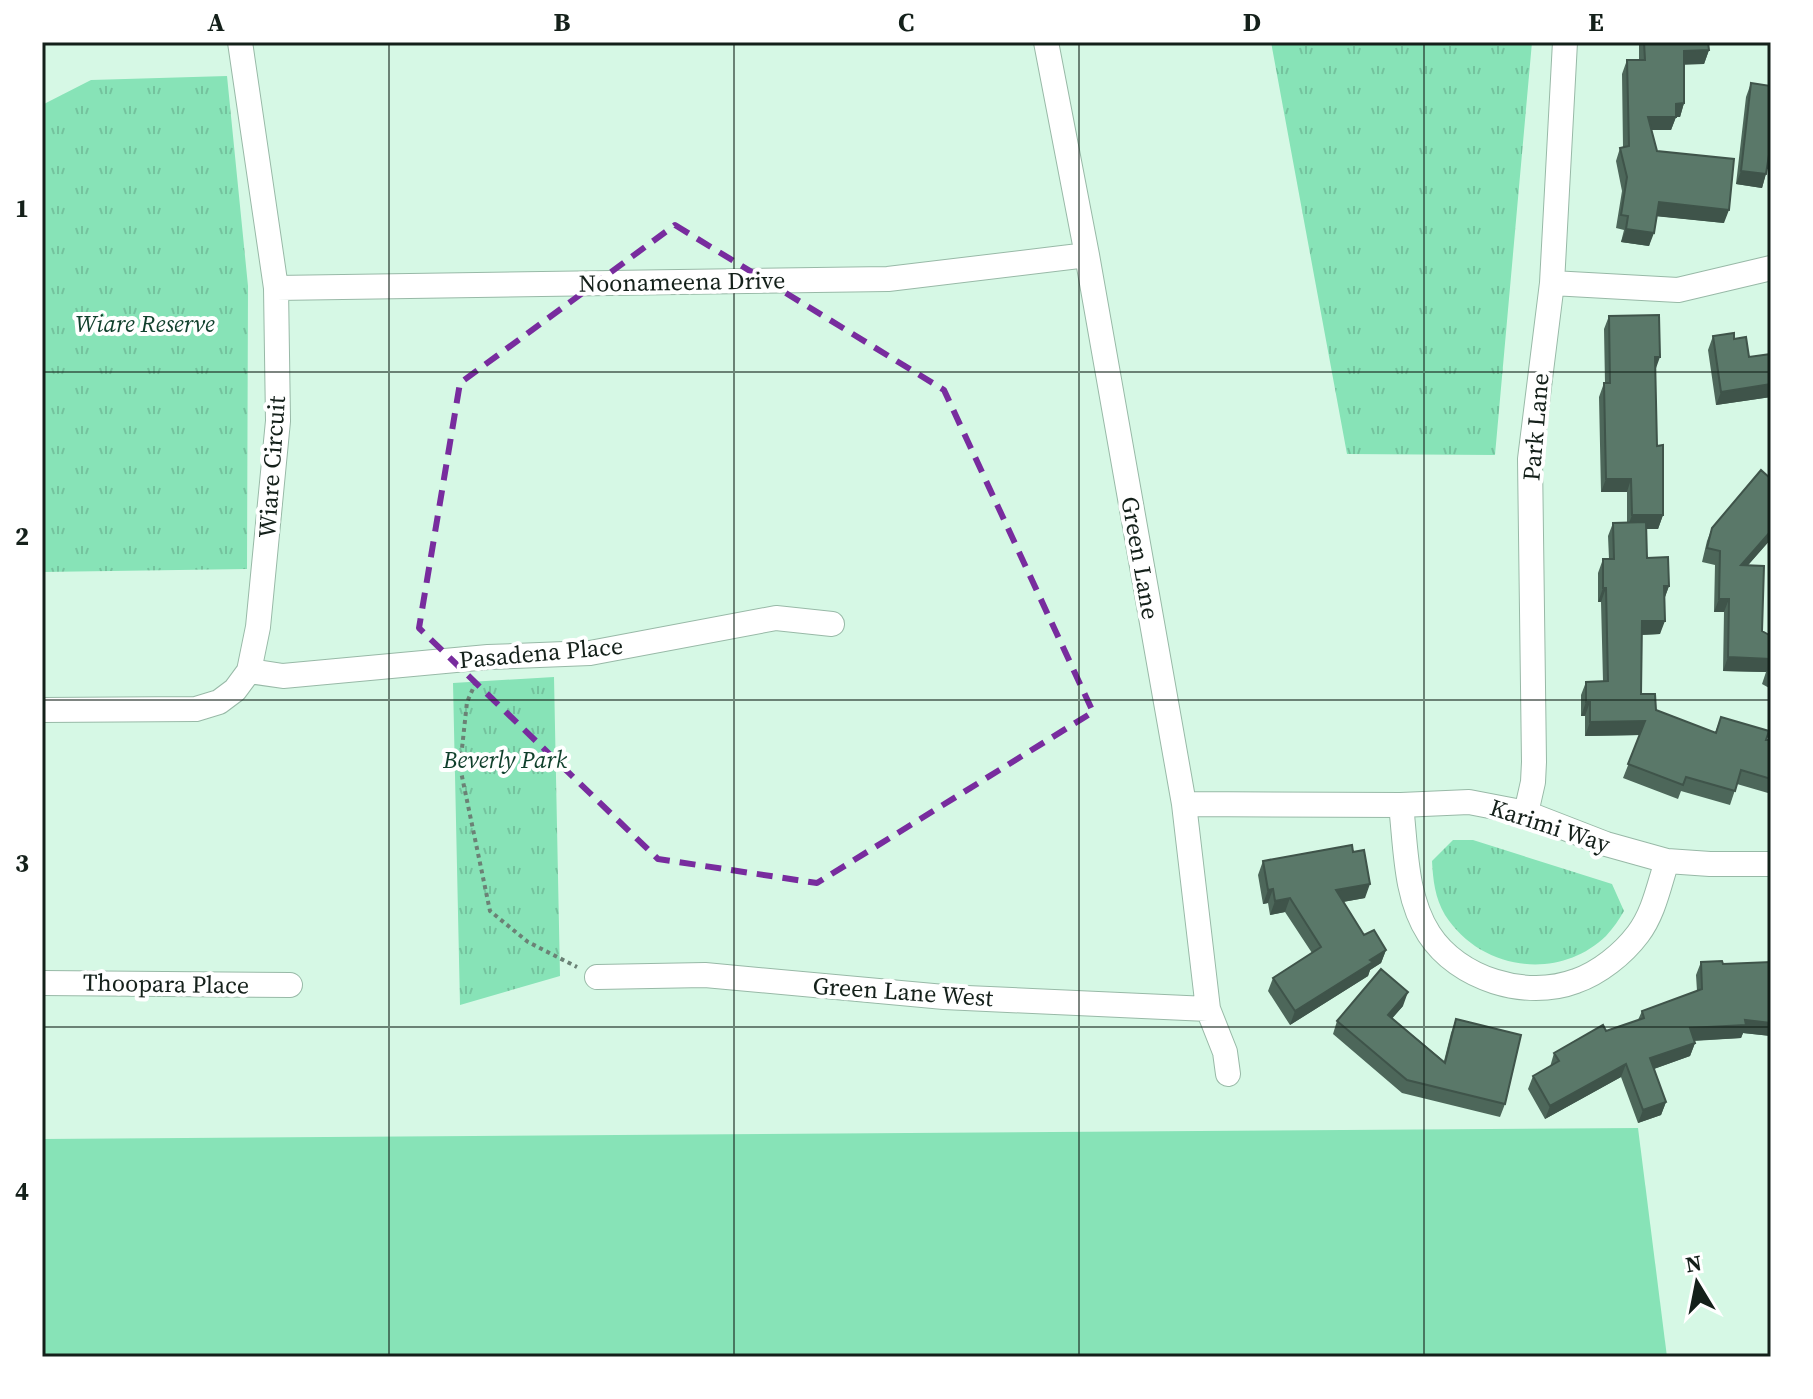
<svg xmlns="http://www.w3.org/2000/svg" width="1813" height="1399" font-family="'Source Serif 4',serif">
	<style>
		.grass { fill: #87e3b7 }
		.park { fill: url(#park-tufts) }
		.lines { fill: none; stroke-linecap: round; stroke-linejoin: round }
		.street-casing { stroke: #98b9a7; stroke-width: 26 }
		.path { stroke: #6b8175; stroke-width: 4; stroke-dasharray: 4 4; stroke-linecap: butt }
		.street { stroke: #fff; stroke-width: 24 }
		.wall { fill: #4d675a }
		.shaded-wall { fill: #3f544a }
		.building { fill: #5a7869; stroke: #3f544a; stroke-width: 2 }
		.marked { fill: none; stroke: #782c9e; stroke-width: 6; stroke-dasharray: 16 10; stroke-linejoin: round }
		.grid { fill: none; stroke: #14201a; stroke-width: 2; stroke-opacity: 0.55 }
		.labels { text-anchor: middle; stroke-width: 8; stroke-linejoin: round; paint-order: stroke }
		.street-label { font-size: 24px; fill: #14201a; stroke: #fff }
		.park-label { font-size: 24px; font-style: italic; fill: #0f3f2b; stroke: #fff }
		.neatline { fill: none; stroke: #14201a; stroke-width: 3 }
		.grid-label { font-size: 26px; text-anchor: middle; font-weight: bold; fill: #14201a }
	</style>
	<defs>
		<pattern id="park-tufts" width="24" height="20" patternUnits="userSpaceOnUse" patternTransform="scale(2)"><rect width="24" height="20" fill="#87e3b7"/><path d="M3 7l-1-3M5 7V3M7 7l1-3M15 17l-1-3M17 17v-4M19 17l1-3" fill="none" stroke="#74c29d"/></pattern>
	</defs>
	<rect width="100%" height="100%" fill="#d6f8e5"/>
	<path class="grass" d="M1638,1128L1667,1357H42V1139Z"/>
	<path class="park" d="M1271,42H1532L1495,455L1347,454Z
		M227,76L248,286L247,569L42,572V105L91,80Z
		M554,677L560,976L460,1005L453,683Z
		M1453,840H1473L1612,884L1624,911C1619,920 1613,928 1606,936C1558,982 1480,970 1445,915C1435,898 1433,880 1432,861Z"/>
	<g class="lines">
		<defs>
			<path id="street" d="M1046,42L1087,255L1184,804L1208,1009L1225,1052L1228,1074
				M1552,283L1678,290L1771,268
				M276,288L888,279L1087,255
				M249,671L283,676L488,657L590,653L776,618L832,624
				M42,710L196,709L219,702L235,690L249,671L258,627L278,421L276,288L240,42
				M1184,804L1401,805L1469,802L1526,813L1606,844L1667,861L1710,864H1771
				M1401,805C1406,848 1405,897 1429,934C1458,979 1526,1000 1576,981C1599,973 1623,954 1638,934C1654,913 1659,885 1667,861
				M1526,813L1533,782L1534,762L1530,459L1552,283L1565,42
				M597,977L705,975L944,997L1208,1009
				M42,983L290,985"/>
		</defs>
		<use href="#street" class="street-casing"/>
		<path class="path" d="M476,682L467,702L460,767L490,911L528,942L577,967"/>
		<use href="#street" class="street"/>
	</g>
	<path class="wall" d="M1639,42H1708L1709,50L1704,64H1684V103L1680,117H1676L1671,130H1651L1657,151L1724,223L1657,216L1649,246L1621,242L1624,230L1616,228L1622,191L1616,161L1620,148L1623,147L1622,74L1627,60H1639Z
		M1751,83L1771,86V169H1767L1762,188L1736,184L1746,97Z
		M1609,316L1655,371L1657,446L1663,515L1658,529H1646L1647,558L1669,586L1664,599L1660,634L1642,635L1641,694L1656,710L1715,733L1721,717L1766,740H1771V800H1768V793L1737,784L1730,805L1681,791L1678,799L1623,778L1640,735L1585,736V716H1581V695L1586,682L1603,681L1601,602H1598V573L1603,559H1609L1608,536L1613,523L1627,522V492H1601L1599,397L1604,383H1605L1604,329Z
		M1713,336L1734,339L1749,357L1771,354V397L1716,405L1708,350Z
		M1712,528L1771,539L1747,566L1762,631L1771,636V689L1762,684L1766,672L1723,671L1724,612H1714L1715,565L1702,562L1707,541Z
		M1263,861L1365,898L1343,902L1364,935L1386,950L1381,963L1370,970L1368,976L1290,1025L1268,991L1273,978L1312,953L1285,912L1270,915L1268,903L1263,904L1258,875Z
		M1701,962L1723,964L1771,962V1036L1743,1033L1741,1038L1694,1041L1695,1043L1690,1056L1654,1069L1666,1102L1661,1115L1638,1123L1621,1077L1545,1119L1528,1089L1533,1076L1550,1067L1554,1053L1638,1020L1642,1011L1697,991L1696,975Z
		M1403,1006L1392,1018L1444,1061L1451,1033L1456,1019L1505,1104L1500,1117L1402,1093L1333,1034L1337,1021Z"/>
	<path class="shaded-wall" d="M1709,50L1704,64L1679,65L1684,51Z
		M1684,103L1680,117H1676L1671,130H1643L1648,117L1676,104Z
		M1769,155H1771V169H1764Z
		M1741,171L1766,174L1762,188L1736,184Z
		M1659,202L1729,210L1724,223L1654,216Z
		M1626,229L1654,233L1649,246L1621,242Z
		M1655,357H1660L1655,371Z
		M1771,384V397L1716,405L1721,392Z
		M1606,479H1631L1627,492H1601Z
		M1632,515H1663L1658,529H1627Z
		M1771,531V539L1736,579L1741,565Z
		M1664,586H1669L1664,600Z
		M1603,588H1606L1601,602H1598Z
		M1719,599H1729L1724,612H1714Z
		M1642,621H1665L1660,634L1637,635Z
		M1728,657L1771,659V665L1766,672L1723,671Z
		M1586,702H1590L1585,716H1581Z
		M1645,721L1640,735L1585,736L1590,722Z
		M1370,884L1365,898L1331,904L1336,890Z
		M1273,889L1268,903L1263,904L1268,890Z
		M1290,898L1285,912L1270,915L1275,901Z
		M1386,950L1381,963L1370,970L1368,976L1290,1025L1295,1011Z
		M1408,992L1403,1006L1383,1029L1388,1015Z
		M1745,1020L1771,1023V1036L1743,1033L1741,1038L1685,1041L1690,1028Z
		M1695,1043L1690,1056L1645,1072L1650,1058Z
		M1626,1064L1621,1077L1545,1119L1550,1106Z
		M1666,1102L1661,1115L1638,1123L1643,1110Z"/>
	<path class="building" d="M1644,42H1708L1709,50L1684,51V103L1676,104V117H1648L1657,151L1734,159L1729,210L1659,202L1654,233L1626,229L1628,216L1621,215L1627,177L1620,148L1629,146L1627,60H1645Z
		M1751,83L1771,86V155H1769L1766,174L1741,171Z
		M1659,315L1660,357H1655L1657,446L1663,445V515H1632L1631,479H1606L1604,383H1610L1609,316Z
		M1734,333V339L1746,337L1749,357L1771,354V384L1721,392L1713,336Z
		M1761,470L1771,479V531L1741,565L1764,566L1762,631L1771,636V659L1728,657L1729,599H1719L1720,551L1707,548L1712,528Z
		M1646,522L1647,558L1668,557L1669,586H1664L1665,621H1642L1641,694H1655L1656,710L1716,733L1721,717L1769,731L1766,740H1771V779L1741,770L1735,791L1686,777L1683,785L1628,764L1645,721L1590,722V702H1586V682L1608,681L1606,588H1603V559H1614L1613,523Z
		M1771,663V673L1767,670Z
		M1352,845L1353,852L1364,850L1370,884L1336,890L1364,935L1374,930L1386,950L1370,960L1373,962L1295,1011L1273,978L1321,947L1290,898L1275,901L1273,889L1268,890L1263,861Z
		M1722,961L1723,964L1771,962V1023L1745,1020L1746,1025L1690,1028L1695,1043L1650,1058L1666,1102L1643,1110L1626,1064L1550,1106L1533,1076L1559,1061L1554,1053L1603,1025L1606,1031L1644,1018L1642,1011L1702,989L1701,962Z
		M1381,969L1408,992L1388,1015L1445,1063L1456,1019L1521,1035L1505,1104L1407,1080L1337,1021Z"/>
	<path class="marked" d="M675,225L944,390L1093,712L817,883L658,859L419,628L460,383Z"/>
	<path class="grid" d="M389,42V1357M734,42V1357M1079,42V1357M1424,42V1357M42,372H1771M42,700H1771M42,1027H1771"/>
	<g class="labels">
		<g class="street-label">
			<text transform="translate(682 282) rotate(-1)" y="8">Noonameena Drive</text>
			<text transform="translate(1536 427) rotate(-85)" y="8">Park Lane</text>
			<text transform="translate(272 467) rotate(-86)" y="8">Wiare Circuit</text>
			<text transform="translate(1140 558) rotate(80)" y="8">Green Lane</text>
			<text transform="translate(541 653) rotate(-5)" y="8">Pasadena Place</text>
			<text transform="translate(1550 826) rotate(18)" y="8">Karimi Way</text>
			<text transform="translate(166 984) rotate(1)" y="8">Thoopara Place</text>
			<text transform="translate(903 992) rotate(4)" y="8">Green Lane West</text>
		</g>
		<g class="park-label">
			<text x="145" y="332">Wiare Reserve</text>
			<text x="505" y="768">Beverly Park</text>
		</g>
	</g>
	<rect width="1813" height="1399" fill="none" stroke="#ffffff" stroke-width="88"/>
	<g transform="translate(1697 1283) rotate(350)" stroke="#ffffff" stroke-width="6" paint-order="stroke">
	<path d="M0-6L14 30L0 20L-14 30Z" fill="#14201a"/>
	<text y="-12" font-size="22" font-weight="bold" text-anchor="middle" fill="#14201a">N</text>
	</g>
	<rect x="44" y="44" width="1725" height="1311" class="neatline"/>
	<g class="grid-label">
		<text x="216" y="31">A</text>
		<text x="562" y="31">B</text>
		<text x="906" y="31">C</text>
		<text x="1252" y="31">D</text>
		<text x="1596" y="31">E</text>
		<text x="22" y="217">1</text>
		<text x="22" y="545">2</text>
		<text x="22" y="872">3</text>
		<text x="22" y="1200">4</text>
	</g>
</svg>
